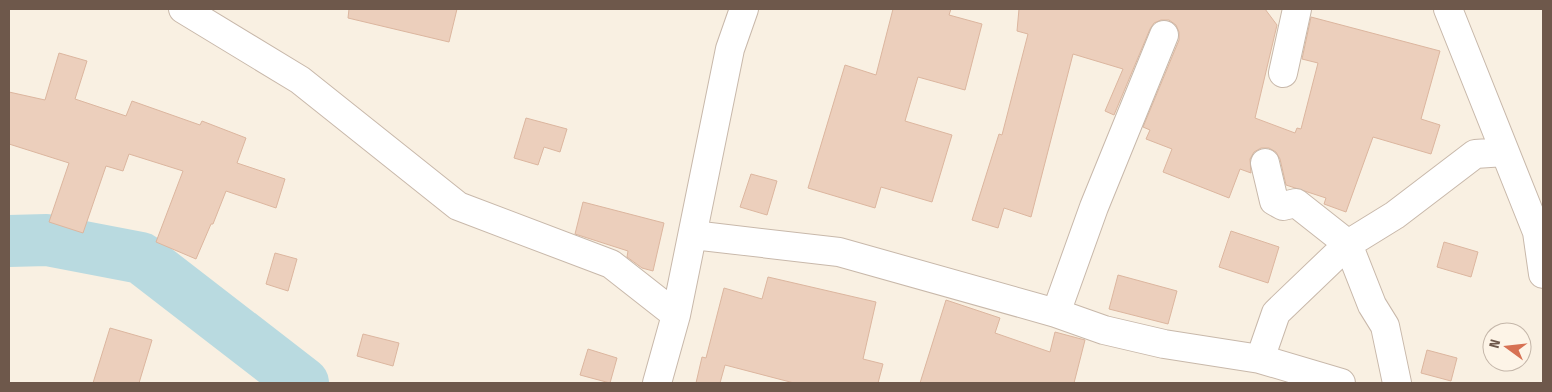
<svg xmlns="http://www.w3.org/2000/svg" width="1552" height="392" font-family="'Fira Sans Condensed',sans-serif">
	<style>
		.lines { fill: none; stroke-linecap: round; stroke-linejoin: round }
		.river { stroke: #b9dae0; stroke-width: 52 }
		.building { fill: #eccfbc; stroke: #dcb69f }
		.street-casing { stroke: #c8b8aa; stroke-width: 30 }
		.street { stroke: #fff; stroke-width: 28 }
	</style>
	<rect width="100%" height="100%" fill="#f9f0e2"/>
	<g class="lines">
		<path class="river" d="M9,241L47,240L141,258L303,383"/>
	</g>
	<path class="building" d="M349,9H457L449,42L348,18Z
		M893,9H951L949,15L982,24L965,90L918,77L905,121L952,135L932,202L881,187L875,208L808,188L845,65L876,75Z
		M1019,9H1265L1277,25L1255,118L1295,133L1297,128L1301,129L1318,63L1302,59L1311,17L1440,51L1421,119L1440,125L1431,154L1373,137L1346,212L1324,204L1326,198L1286,185L1280,159L1276,152L1269,148H1261L1254,152L1250,159L1251,173L1240,169L1229,198L1163,172L1172,149L1146,139L1150,130L1143,127L1179,40V32L1176,25L1169,20H1161L1154,23L1150,29L1114,115L1105,111L1123,69L1073,54L1031,217L1004,208L998,228L972,220L999,134L1002,135L1028,34L1017,31Z
		M59,53L87,61L75,99L126,116L132,101L200,125L202,121L246,138L237,163L285,179L276,208L226,191L213,224H211L196,259L156,242L183,171L129,154L123,171L106,166L83,233L49,222L69,163L9,144V92L45,100Z
		M526,118L567,129L560,152L544,147L538,165L514,158Z
		M751,174L777,181L767,215L740,207Z
		M583,202L664,223L653,271L642,268L627,257L628,251L575,234Z
		M1231,231L1279,247L1268,283L1219,267Z
		M1444,242L1478,252L1471,277L1437,267Z
		M275,253L297,259L288,291L266,284Z
		M1118,275L1177,291L1168,324L1109,309Z
		M768,277L876,302L863,359L883,364L878,383H794L725,365L720,383H696L702,357L706,358L724,288L762,299Z
		M946,300L1000,318L995,333L1050,352L1055,332L1085,340L1074,383H920Z
		M110,328L152,340L139,383H93Z
		M363,334L399,343L393,366L357,356Z
		M588,349L617,358L610,383L580,375Z
		M1427,350L1457,358L1451,381L1421,373Z"/>
	<g class="lines">
		<defs>
			<path id="street" d="M183,9L300,80L458,206L611,264L676,315
				M1448,9L1537,232L1543,274
				M1283,73L1297,9
				M1265,163L1274,201L1283,206L1296,203L1348,244L1372,305L1385,326L1397,383
				M693,235L839,252L1056,313L1104,330L1164,344L1260,359L1341,383
				M1056,313L1094,207L1164,35
				M1260,359L1276,313L1348,244L1395,215L1475,154L1505,152
				M657,383L676,315L730,49L744,9"/>
		</defs>
		<use href="#street" class="street-casing"/>
		<use href="#street" class="street"/>
	</g>
	<rect width="1552" height="392" fill="none" stroke="#6e584b" stroke-width="20"/>
	<g transform="translate(1507 347) rotate(285)"><circle r="24" fill="#fdf4e7" stroke="#c4b6a9"/>
	<path d="M0-4L9 19L0 12L-9 19Z" fill="#d77153"/>
	<text y="-8" font-size="14" font-weight="bold" text-anchor="middle" fill="#6e584b">N</text>
	</g>
</svg>
